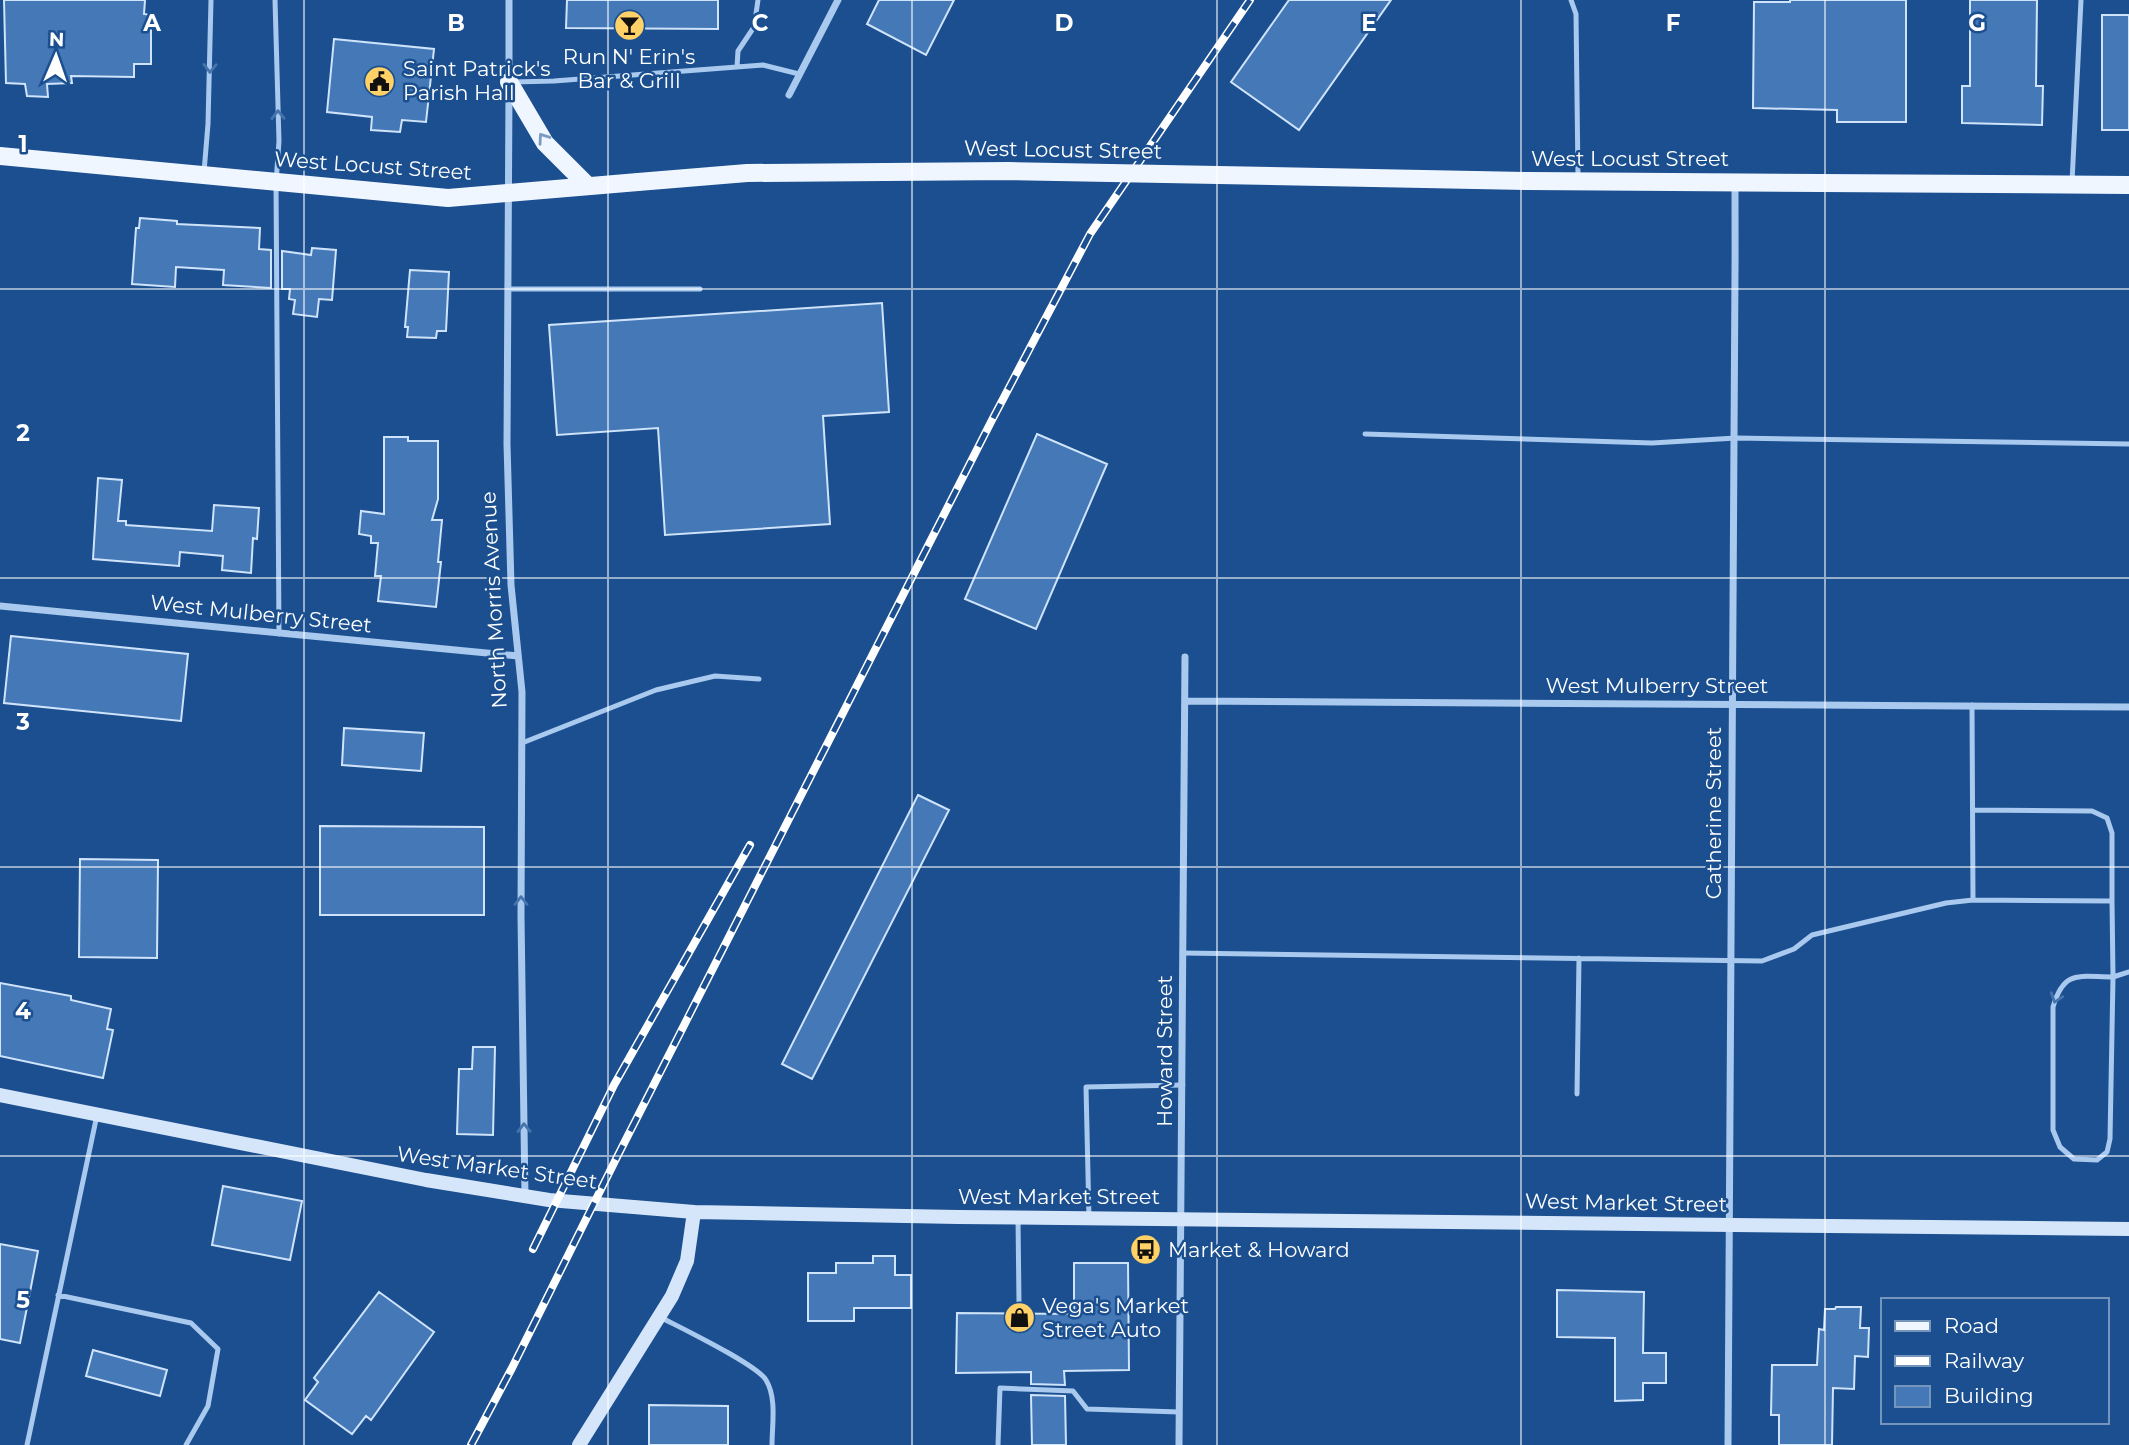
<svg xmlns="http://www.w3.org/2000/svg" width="2129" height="1445" font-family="Montserrat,sans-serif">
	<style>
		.building { fill: #4478b7; stroke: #cfe3fa; stroke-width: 2 }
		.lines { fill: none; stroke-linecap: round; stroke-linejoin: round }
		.lane { stroke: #a9c9ee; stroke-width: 5 }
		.street { stroke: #a9c9ee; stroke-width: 7 }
		.secondary { stroke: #d6e6fa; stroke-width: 14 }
		.primary { stroke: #f0f6ff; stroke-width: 18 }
		.rail-casing { stroke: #fff; stroke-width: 8 }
		.rail { stroke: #1b4f8f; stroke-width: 5; stroke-dasharray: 16; stroke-linecap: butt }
		.primary-bridge { stroke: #f0f6ff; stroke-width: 18 }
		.oneway { stroke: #4674ac }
		.oneway2 { stroke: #7b9ac1 }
		.grid { fill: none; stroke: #fff; stroke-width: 2; stroke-opacity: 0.55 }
		.labels { text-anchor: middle; stroke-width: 5; stroke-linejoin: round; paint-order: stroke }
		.poi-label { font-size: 21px; fill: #fff; stroke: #1b4f8f; text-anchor: start }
		.street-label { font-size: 21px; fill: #fff; stroke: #1b4f8f }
		.grid-label { font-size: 23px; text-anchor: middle; font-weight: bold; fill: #fff; stroke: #1b4f8f; stroke-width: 5; stroke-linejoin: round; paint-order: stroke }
	</style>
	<rect width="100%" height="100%" fill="#1b4f8f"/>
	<path class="building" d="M4,0H145L144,14L151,15V64H134V77L71,76L72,83L47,84L48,97L27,96L25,84L6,83Z
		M567,0H718V29L566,28Z
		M879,0H954L926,55L867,24Z
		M1289,0H1391L1299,130L1231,82Z
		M1790,0H1906V122H1837V110L1753,108L1754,2H1790Z
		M1970,0H2037L2036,86H2043L2042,125L1962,123V86H1970Z
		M2102,15H2129V130H2102Z
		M334,39L434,49L426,122L402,120L400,132L371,130L372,117L327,112Z
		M140,218L177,221V224L260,228L259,249L271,250V288L223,285L224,270L176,267L175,287L132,284L136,228H139Z
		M312,248L336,250L332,300L319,299L317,317L293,314L295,300L289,299L290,289H282V251L311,255Z
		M410,270L449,272L446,331H437L436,338L407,337L408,327H405Z
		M882,303L889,412L823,416L830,524L665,535L658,428L557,435L549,325Z
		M1037,434L1107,464L1036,629L965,599Z
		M384,437H408V441H438V499L432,520H442L438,562H441L436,607L378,601L381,576H375L378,543H371V536L359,534L361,511L384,514Z
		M98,478L122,480L118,521H126V525L212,531L214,505L259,508L257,539L253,538L251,573L222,570L223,556L180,552L179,566L93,559Z
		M11,636L188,654L181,721L4,703Z
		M344,728L424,733L421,771L342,765Z
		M918,795L949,810L812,1079L782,1064Z
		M320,826L484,827V915H320Z
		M80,859L158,860L157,958L79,957Z
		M0,983L71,996V1000L111,1009L107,1029L113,1030L103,1078L0,1056Z
		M473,1047H495L493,1135L457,1134L459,1069H472Z
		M223,1186L302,1201L290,1260L212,1245Z
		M0,1244L38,1251L20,1343L0,1339Z
		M873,1256H895V1275H911V1308H854V1321H808V1273H836V1263H873Z
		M1074,1263H1128L1129,1370L1064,1371L1065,1385L1031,1384V1372L956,1373L957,1313L1074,1314Z
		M1557,1290L1644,1292L1643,1353H1666V1383H1643V1400L1615,1401V1338L1557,1337Z
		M379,1292L434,1332L371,1420L366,1416L352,1434L305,1400L318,1382L314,1378Z
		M1836,1307H1861L1860,1328H1869L1868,1357L1855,1356L1854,1389L1833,1388L1832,1445H1779V1415H1771L1772,1365H1817L1819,1329L1824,1330L1825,1309H1835Z
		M93,1350L167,1370L160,1396L86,1376Z
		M1031,1395L1065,1396L1066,1445H1032Z
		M649,1405L728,1406V1445H649Z"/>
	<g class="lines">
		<path class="lane" d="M275,0L279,141L276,183L279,634
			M1571,0L1576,14L1578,177
			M737,67L738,51L754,27L758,0
			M513,82L554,81L763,65L799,74
			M204,172L208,124L211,0
			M2072,182L2081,0
			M508,289H700
			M1365,434L1652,443L1736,438L2129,444
			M1972,705L1973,900L2112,901L2113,977C2079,977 2064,969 2053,1007V1130L2060,1147L2074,1159L2097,1160L2107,1152L2110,1139L2113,977L2129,972
			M522,743L656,690L715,676L759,679
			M1974,810L2092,811L2107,818L2112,833V901
			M1182,953L1762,961L1794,949L1812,935L1946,903L1973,900
			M1577,1094L1579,958
			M1018,1218L1019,1303
			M1089,1218L1086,1087L1183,1085
			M58,1295L191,1323L218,1349L208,1406L186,1445
			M662,1318C681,1328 756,1364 766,1380C777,1398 772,1425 772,1445
			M27,1445L97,1115
			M998,1445L1000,1388L1073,1391L1087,1409L1179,1412"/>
		<path class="street" d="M509,80V0
			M509,92L507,444L511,585L522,692L521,916L525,1196
			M789,95L838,0
			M0,606L518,656
			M1185,701L2129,707
			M1179,1445L1185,657
			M1728,1445C1728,1024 1736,603 1735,182"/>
		<path class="secondary" d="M0,1095L426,1180L549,1200L694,1212L958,1217L2129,1229
			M579,1445L672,1296L687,1261L694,1212"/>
		<path class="primary" d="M509,82L545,143L588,186
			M0,156L448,198L638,182
			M1527,181L2129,185"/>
		<defs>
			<path id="rail" d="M533,1249L614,1085L750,845
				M471,1445L512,1368L617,1157L992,420L1090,234L1250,0"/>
		</defs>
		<use href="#rail" class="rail-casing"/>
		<use href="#rail" class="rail"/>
		<path class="primary-bridge" d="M638,182L747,173L1009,171L1527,181"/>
	</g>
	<defs><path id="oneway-chevron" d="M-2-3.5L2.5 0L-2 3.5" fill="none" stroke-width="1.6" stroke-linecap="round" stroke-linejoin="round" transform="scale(1.75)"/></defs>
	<g class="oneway">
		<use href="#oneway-chevron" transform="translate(210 68) rotate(91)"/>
		<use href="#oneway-chevron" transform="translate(278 115) rotate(-91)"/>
		<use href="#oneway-chevron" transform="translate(521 901) rotate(-90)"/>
		<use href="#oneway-chevron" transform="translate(2056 998) rotate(109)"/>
		<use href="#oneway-chevron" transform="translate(524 1128) rotate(-91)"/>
	</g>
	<use class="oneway2" href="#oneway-chevron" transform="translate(543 138) rotate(-125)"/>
	<path class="grid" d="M304,0V1445M608,0V1445M912,0V1445M1217,0V1445M1521,0V1445M1825,0V1445M0,289H2129M0,578H2129M0,867H2129M0,1156H2129"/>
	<defs>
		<symbol id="bar-disc" viewBox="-11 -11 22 22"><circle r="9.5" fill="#ffd166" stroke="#1b4f8f"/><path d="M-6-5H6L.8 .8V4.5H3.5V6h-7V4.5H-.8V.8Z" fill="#111"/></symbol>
		<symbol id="civic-disc" viewBox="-11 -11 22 22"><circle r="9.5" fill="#ffd166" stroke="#1b4f8f"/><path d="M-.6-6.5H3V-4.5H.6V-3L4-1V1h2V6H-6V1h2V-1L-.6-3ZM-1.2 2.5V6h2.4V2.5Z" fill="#111"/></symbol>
		<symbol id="bus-disc" viewBox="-11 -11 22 22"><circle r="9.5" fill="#ffd166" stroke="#1b4f8f"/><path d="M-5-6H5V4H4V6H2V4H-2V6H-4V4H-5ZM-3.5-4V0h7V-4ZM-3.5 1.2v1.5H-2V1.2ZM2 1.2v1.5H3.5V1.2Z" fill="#111"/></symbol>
		<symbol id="shop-disc" viewBox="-11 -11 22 22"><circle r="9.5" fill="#ffd166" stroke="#1b4f8f"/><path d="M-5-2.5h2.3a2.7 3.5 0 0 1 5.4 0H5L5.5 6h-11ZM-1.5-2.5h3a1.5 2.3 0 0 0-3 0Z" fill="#111"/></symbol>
	</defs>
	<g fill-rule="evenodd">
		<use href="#bar-disc" x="612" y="8" width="35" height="35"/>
		<use href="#civic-disc" x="362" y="64" width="35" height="35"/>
		<use href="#bus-disc" x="1128" y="1232" width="35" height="35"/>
		<use href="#shop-disc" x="1002" y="1300" width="35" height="35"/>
	</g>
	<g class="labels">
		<g class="poi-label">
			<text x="629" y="64" text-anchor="middle">Run N' Erin's<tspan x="629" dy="24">Bar &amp; Grill</tspan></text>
			<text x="403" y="76">Saint Patrick's<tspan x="403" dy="24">Parish Hall</tspan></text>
			<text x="1168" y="1257">Market &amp; Howard</text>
			<text x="1042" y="1313">Vega's Market<tspan x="1042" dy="24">Street Auto</tspan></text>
		</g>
		<g class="street-label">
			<text transform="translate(1063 150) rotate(1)" y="7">West Locust Street</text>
			<text x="1630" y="166">West Locust Street</text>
			<text transform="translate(373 166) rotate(4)" y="7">West Locust Street</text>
			<text transform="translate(494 600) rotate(-93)" y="7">North Morris Avenue</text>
			<text transform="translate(261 614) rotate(6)" y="7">West Mulberry Street</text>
			<text x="1657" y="693">West Mulberry Street</text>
			<text transform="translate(1714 813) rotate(-90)" y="7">Catherine Street</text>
			<text transform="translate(1165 1051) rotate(-90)" y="7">Howard Street</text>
			<text transform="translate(497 1168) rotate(8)" y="7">West Market Street</text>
			<text x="1059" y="1204">West Market Street</text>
			<text transform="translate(1626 1203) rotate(1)" y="7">West Market Street</text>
		</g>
	</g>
	<g class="grid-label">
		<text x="152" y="31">A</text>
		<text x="456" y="31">B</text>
		<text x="760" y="31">C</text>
		<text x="1064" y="31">D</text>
		<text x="1369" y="31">E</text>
		<text x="1673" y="31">F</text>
		<text x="1977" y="31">G</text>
		<text x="23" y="152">1</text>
		<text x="23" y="441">2</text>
		<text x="23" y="730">3</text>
		<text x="23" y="1019">4</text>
		<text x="23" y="1308">5</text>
	</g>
	<rect x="1881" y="1298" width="228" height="126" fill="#1b4f8f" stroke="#7695bc" stroke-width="2"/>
	<rect x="1895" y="1321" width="35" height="10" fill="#f0f6ff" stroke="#7695bc" stroke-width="2"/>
	<text x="1944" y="1333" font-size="21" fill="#ffffff">Road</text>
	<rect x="1895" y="1356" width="35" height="10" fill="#ffffff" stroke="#7695bc" stroke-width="2"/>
	<text x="1944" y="1368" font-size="21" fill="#ffffff">Railway</text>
	<rect x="1895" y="1386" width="35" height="21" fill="#4478b7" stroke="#7695bc" stroke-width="2"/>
	<text x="1944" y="1403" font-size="21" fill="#ffffff">Building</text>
	<g transform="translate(56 56) rotate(2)" stroke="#1b4f8f" stroke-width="5" paint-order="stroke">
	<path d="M0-5L12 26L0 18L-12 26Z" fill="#ffffff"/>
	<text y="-10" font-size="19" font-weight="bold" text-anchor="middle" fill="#ffffff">N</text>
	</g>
</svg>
